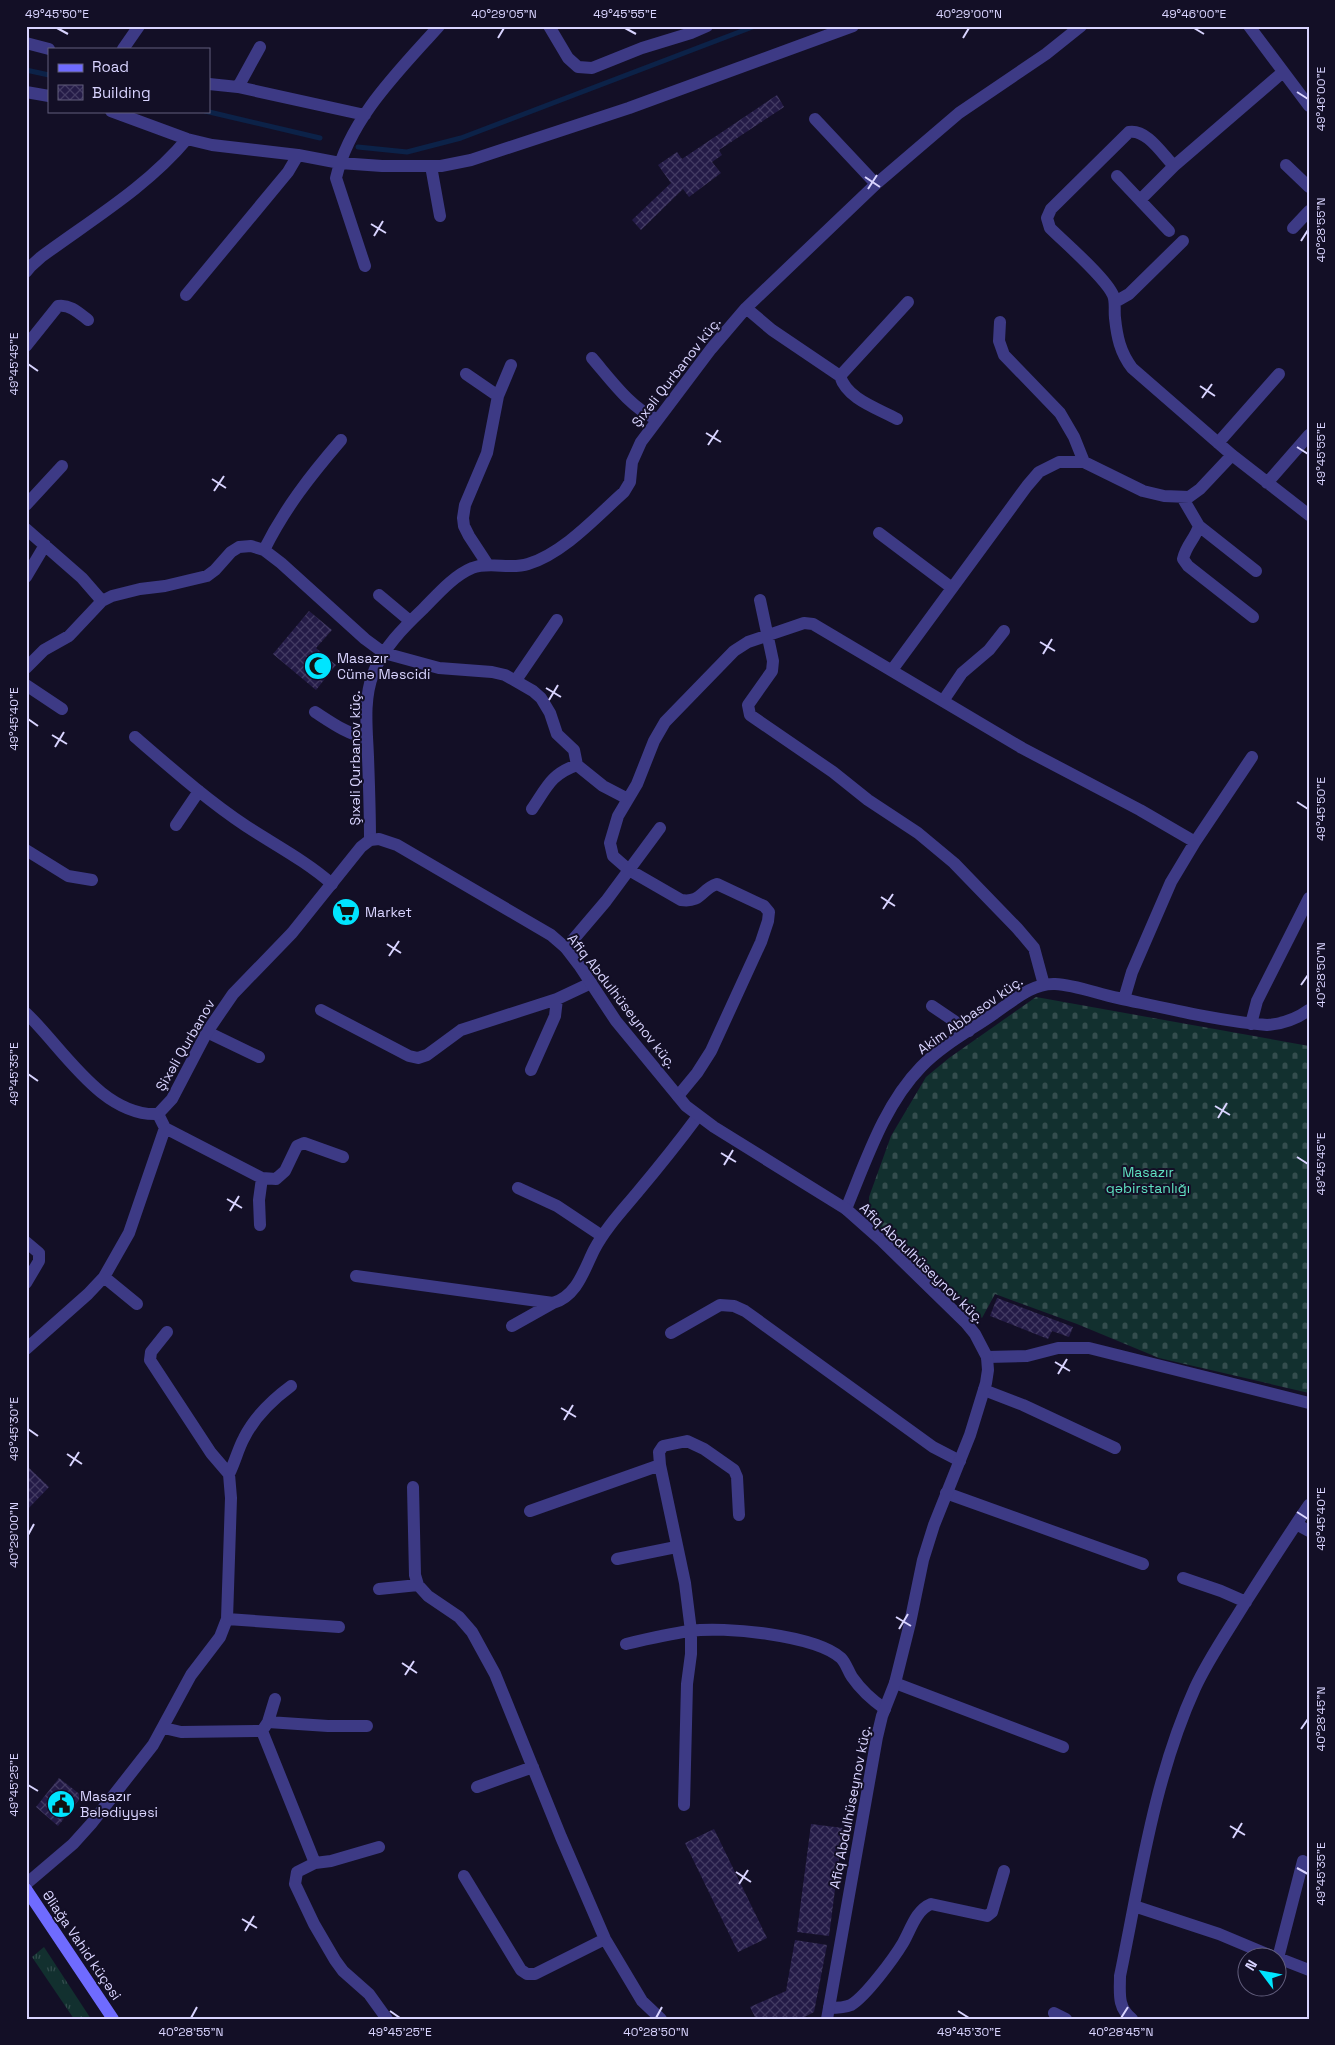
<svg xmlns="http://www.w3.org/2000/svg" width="1335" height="2045" font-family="'Space Grotesk',sans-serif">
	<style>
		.grass { fill: url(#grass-tufts) }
		.cemetery { fill: url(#cemetery-stones) }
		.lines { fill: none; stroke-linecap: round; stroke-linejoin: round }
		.stream { stroke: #0c2248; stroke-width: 5 }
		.building { fill: url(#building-cross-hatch) }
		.minor { stroke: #3d3a85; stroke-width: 12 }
		.tertiary { stroke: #3d3a85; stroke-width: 12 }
		.secondary { stroke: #6f6bff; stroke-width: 12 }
		.ticks { fill: none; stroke: #d9d4ff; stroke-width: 2 }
		.labels { text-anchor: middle; stroke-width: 4; stroke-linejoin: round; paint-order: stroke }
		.street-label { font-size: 14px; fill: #d9d4ff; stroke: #130f26 }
		.poi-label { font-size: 14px; fill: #d9d4ff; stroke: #130f26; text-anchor: start }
		.park-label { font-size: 14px; fill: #5fe0c0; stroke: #130f26 }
		.neatline { fill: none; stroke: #d9d4ff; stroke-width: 2 }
		.ticks-label { font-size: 12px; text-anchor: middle; fill: #d9d4ff }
	</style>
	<defs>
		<pattern id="grass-tufts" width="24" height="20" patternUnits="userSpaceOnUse" patternTransform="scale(1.25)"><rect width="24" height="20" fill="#12302f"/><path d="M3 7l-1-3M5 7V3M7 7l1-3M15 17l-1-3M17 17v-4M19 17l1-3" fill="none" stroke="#344d4e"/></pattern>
		<pattern id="cemetery-stones" width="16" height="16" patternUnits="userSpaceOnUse" patternTransform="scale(1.25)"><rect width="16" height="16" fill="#12302f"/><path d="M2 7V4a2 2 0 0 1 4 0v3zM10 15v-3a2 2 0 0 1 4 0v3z" fill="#344d4e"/></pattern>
		<pattern id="building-cross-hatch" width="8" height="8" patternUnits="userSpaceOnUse" patternTransform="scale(1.25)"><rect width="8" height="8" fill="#241b47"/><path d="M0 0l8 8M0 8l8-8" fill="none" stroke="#433b63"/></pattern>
	</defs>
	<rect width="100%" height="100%" fill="#130f26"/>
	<path class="grass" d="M44,1947L91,2019H74L32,1957Z"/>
	<path class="cemetery" d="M1036,997L1309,1046V1393L1159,1358L1077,1324L995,1294L982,1318L869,1218V1197L891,1136L926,1077L949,1058Z"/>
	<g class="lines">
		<path class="stream" d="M26,70L49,75
			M205,111L320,138
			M358,147L407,152L461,138L755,26"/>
	</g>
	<path class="building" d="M777,95L784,107L719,150L722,155L712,162L721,173L689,197L683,189L641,230L632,220L671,183L658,165L677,152L682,159Z
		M309,611L332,630L316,648L336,665L316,690L273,654Z
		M997,1298L1073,1327L1069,1337L1052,1331L1048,1339L990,1316Z
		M26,1465L49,1487L26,1511Z
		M59,1778L82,1796L58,1826L36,1807Z
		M811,1824L843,1828L829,1936L797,1932Z
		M714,1829L767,1938L738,1952L685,1843Z
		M795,1940L827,1945L814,2012L801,2019H756L750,2007L786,1991Z"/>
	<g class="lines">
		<path class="minor" d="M549,26L568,58L578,67L592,68L642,48L691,33L707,26
			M1249,26L1309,106
			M26,43L49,49
			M123,49L139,26
			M209,84L238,87L365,115
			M238,87L260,47
			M26,92L49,96
			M111,111L187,139L212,145L298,155L340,163L382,166H441L471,160L629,108L853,26
			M815,119L876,184
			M1286,165L1309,187
			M431,166L440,216
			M1174,166C1162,154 1147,129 1129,132L1051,209L1047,218L1050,228C1065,243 1105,277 1113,295C1116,302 1114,310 1115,318C1117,337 1120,352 1132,368L1232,455L1309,515
			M1117,176L1169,231
			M1140,200L1174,166L1283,72
			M1293,228L1309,211
			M365,266L336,178C350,118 399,71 439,26
			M26,272L31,266L41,257C91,220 147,187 187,139
			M186,295L288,172L298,155
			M1115,302L1129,294L1183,241
			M746,308L772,330L840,376C847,399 877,408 897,419
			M1000,322L999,341L1004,355L1060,413L1074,437L1084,462
			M26,346L58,306C70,304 79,313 88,320
			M592,358C611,380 630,407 656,419
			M466,374L498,396
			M840,376L908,302
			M1218,443L1279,374
			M1267,483L1309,435
			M1182,497L1199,526C1195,539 1186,545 1183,559L1188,566L1253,617
			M26,505L62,466
			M1199,526L1256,571
			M26,529L82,578L102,601
			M879,533L952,588
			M264,550C285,508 310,476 341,440
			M488,565L469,536L464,526L463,518L465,505L487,453L498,396L511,365
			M26,577L45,545
			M379,595L410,621
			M760,600L773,661L772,671L748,705L750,715L833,772L868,800L918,833L954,863L1017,928L1034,948L1044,985
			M26,668L44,650L69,636L102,601L112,596L140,589L165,586L207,576L215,570L231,552L239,547L251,546L264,550L281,563L365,639L384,653L439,668L492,672L505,675L533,691L541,698L550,713L557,734L574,750L577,765L603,786L628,799
			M892,670L1027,486L1039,472L1059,462H1084L1143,491L1164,496L1189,497L1200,489L1232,455
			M516,680L557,620
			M26,685L62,709
			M943,701L962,673L989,650L1004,631
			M315,712C332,723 347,734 367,738
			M135,737C171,768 207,800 246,826C275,845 306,861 332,884
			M532,809C547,787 551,774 577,765
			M176,825L199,791
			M370,840C370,812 369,784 368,757C367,730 363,700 373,674C382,649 404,627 423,609C437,595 453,576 472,568C490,561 510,570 528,564C564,553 597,516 624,492L630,482L632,462L641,442L711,349L746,308L876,184L959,113L1046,54L1081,26
			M1195,842L1252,757
			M26,850L68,876L92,880
			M566,948L606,901L660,828
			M932,1006L969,1031
			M321,1010L409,1056L418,1058L427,1055L461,1030L557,999L591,983
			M1251,1024L1257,1001L1309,898
			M207,1032L259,1057
			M531,1070L555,1016L557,999
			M678,1096L697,1073L711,1051L761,942L768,921L769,912L764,906L717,884C701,889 702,903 681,900L629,870L613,856L610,843L618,816L637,784L654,741L665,722L734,651L748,642L804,623L813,624L1022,748L1140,810L1195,842L1171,882L1132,972L1124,999
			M165,1128L262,1178L276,1179L285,1171L297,1146L304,1143L343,1157
			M518,1188L557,1206L602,1236
			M846,1209C866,1161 884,1105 921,1067C942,1045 971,1030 995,1013C1013,1001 1032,983 1055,984C1076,985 1098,994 1118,998C1165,1008 1219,1021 1267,1025C1283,1024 1295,1020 1309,1010
			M260,1225L259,1200L262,1178
			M26,1242L39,1253V1261L26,1283
			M356,1276L553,1303C577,1296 584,1270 594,1250C605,1229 621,1212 636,1194C657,1169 678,1143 698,1116
			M104,1277L137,1304
			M512,1326L553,1303
			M671,1333L720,1305L734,1306L745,1311L933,1447L960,1461
			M26,1349L88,1294L104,1277L129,1233L165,1128L158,1114
			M987,1357L1027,1356L1058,1348H1089L1309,1403
			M984,1390L1023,1405L1115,1448
			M229,1474C235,1462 238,1449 244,1438C255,1416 272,1400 291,1386
			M413,1487L415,1575L418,1585L428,1596L459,1617L472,1632L495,1674L561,1837L605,1939L642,2001L661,2019
			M946,1493L1143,1564
			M530,1511L660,1465
			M1296,1524L1309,1531
			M617,1559L676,1547
			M1183,1578L1221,1591L1246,1602
			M379,1589L418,1585
			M227,1619L339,1627
			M626,1644C647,1639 668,1634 690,1631C723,1626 815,1635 841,1658C846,1663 848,1671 852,1677C861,1690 872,1700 885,1709
			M895,1683L1063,1747
			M268,1722L275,1699
			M164,1728L181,1732L262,1731L315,1863L297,1872L295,1884L314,1924L335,1960L343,1971L369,1994L387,2019
			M262,1731L268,1722L328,1726H367
			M477,1787L533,1767
			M684,1805L687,1684L691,1654V1631L685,1583L660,1465L659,1452L663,1446L687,1441L704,1449L734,1470L737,1477L739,1515
			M315,1863L331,1861L379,1847
			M464,1876L521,1970L527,1974H535L605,1939
			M26,1884L73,1844L91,1824L153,1745L191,1675L220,1637L227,1619L231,1498L229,1474L211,1453L150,1360L151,1352L167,1332
			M1134,1906L1219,1934L1276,1958
			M1278,1958L1303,1861
			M1278,1958L1309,1970
			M829,2008C837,2008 844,2008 851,2005C866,1996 894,1958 903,1943C911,1929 916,1910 931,1904L987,1916L992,1912L1004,1871
			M1054,2013L1066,2019
			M1132,2019C1117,2007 1120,1993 1120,1976C1140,1879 1154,1778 1195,1688C1209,1658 1228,1631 1245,1603C1266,1570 1287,1537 1309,1505"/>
		<path class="tertiary" d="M26,1013C62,1047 102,1117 158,1114L172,1099L207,1032L233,994L292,933L361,847L370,840L379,839L397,845L551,935L566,948L579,965L616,1021L686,1106L714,1127L846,1209L881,1240L966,1323L975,1334L987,1357L988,1370L986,1383L970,1435L934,1525L923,1560L910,1623L895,1683L882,1716L877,1737L827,2019"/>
		<path class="secondary" d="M26,1889L113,2019"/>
	</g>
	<path class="ticks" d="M57,28L68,34M625,28L636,34M1194,28L1204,34M498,38L504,28M963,38L969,28M1297,92L1308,99M865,177L880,187M868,189L877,175M371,224L386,233M374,236L383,221M1301,241L1308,230M28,364L38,371M1200,386L1215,396M1202,398L1212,384M706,433L721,442M708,445L718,430M1297,447L1308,454M212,479L226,488M214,491L224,476M1040,642L1055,651M1043,654L1052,639M546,688L561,697M549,700L558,685M28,719L38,726M52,735L67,744M55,747L64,732M1297,802L1308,809M881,897L895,906M883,909L893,894M387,944L401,953M389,956L399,941M1301,985L1308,975M28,1074L38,1081M1215,1106L1230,1115M1218,1118L1227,1103M721,1153L736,1162M1297,1157L1308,1164M724,1165L733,1150M227,1199L242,1208M230,1211L239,1196M1055,1362L1070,1371M1058,1374L1067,1359M561,1408L576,1417M564,1420L573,1405M28,1429L38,1436M67,1454L82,1464M70,1466L79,1452M1297,1512L1308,1519M28,1535L34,1524M896,1617L911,1626M899,1629L908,1614M402,1663L417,1673M405,1675L414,1661M1301,1729L1308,1719M28,1785L38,1791M1230,1826L1245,1835M1233,1838L1242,1823M1297,1868L1308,1874M736,1872L751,1882M739,1884L748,1870M242,1919L257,1928M245,1931L254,1916M390,2011L400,2018M958,2011L969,2018M191,2018L197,2007M656,2018L662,2007M1121,2018L1128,2007"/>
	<defs>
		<symbol id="mosque-disc" viewBox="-11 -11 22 22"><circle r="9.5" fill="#00e5ff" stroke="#130f26"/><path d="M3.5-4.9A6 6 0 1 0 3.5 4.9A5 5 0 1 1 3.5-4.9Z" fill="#111"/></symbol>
		<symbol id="supermarket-disc" viewBox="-11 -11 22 22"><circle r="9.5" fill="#00e5ff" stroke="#130f26"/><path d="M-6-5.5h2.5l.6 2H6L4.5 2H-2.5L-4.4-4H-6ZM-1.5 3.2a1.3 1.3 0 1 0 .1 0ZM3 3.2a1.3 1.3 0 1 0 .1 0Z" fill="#111"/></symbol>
		<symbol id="civic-disc" viewBox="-11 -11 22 22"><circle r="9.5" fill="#00e5ff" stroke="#130f26"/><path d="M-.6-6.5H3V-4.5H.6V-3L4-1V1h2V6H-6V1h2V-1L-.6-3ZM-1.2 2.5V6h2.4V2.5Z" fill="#111"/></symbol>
	</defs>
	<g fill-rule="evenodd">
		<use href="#mosque-disc" x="302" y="650" width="32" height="32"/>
		<use href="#supermarket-disc" x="330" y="896" width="32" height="32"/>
		<use href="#civic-disc" x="45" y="1788" width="32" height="32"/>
	</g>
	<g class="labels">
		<g class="street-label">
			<text transform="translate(676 372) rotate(-52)" y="5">Şıxəli Qurbanov küç.</text>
			<text transform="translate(355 758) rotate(-90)" y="5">Şıxəli Qurbanov küç.</text>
			<text transform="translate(622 1001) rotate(52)" y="5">Afiq Abdulhüseynov küç.</text>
			<text transform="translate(970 1015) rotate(-35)" y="5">Akim Abbasov küç.</text>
			<text transform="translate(185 1045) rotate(-60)" y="5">Şixəli Qurbanov</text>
			<text transform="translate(922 1263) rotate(44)" y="5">Afiq Abdulhüseynov küç.</text>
			<text transform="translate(850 1807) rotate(-79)" y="5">Afiq Abdulhüseynov küç.</text>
			<text transform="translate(82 1945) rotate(56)" y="5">Əliağa Vahid küçəsi</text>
		</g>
		<g class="poi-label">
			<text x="337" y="663">Masazır<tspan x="337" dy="16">Cümə Məscidi</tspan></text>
			<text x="365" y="917">Market</text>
			<text x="80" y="1801">Masazır<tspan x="80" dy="16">Bələdiyyəsi</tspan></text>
		</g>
		<g class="park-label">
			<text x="1148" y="1177">Masazır<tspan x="1148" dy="16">qəbirstanlığı</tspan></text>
		</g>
	</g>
	<rect width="1335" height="2045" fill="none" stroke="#130f26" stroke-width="55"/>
	<rect x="48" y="48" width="162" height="65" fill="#130f26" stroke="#625e7d"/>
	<rect x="58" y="64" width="25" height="8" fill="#6f6bff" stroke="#625e7d"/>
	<text x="92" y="72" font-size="15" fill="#d9d4ff">Road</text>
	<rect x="58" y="85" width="25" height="15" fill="url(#building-cross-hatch)" stroke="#625e7d"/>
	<text x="92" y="98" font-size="15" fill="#d9d4ff">Building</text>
	<g transform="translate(1262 1972) rotate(302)"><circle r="24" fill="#130f26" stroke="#625e7d"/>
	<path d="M0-4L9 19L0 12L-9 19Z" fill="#00e5ff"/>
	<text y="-8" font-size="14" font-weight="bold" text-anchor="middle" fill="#d9d4ff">N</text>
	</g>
	<rect x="28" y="28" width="1280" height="1990" class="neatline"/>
	<g class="ticks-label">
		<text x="57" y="18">49°45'50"E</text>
		<text x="504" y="18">40°29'05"N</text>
		<text x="625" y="18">49°45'55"E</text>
		<text x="969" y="18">40°29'00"N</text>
		<text x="1194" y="18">49°46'00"E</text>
		<text transform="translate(1321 99) rotate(-90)" y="4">49°46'00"E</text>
		<text transform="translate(1321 230) rotate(-90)" y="4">40°28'55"N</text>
		<text transform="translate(14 364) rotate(-90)" y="4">49°45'45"E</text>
		<text transform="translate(1321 454) rotate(-90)" y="4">49°45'55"E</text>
		<text transform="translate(14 719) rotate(-90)" y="4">49°45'40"E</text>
		<text transform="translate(1321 809) rotate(-90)" y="4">49°45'50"E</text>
		<text transform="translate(1321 975) rotate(-90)" y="4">40°28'50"N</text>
		<text transform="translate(14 1074) rotate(-90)" y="4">49°45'35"E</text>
		<text transform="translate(1321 1164) rotate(-90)" y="4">49°45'45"E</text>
		<text transform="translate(14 1429) rotate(-90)" y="4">49°45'30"E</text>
		<text transform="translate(1321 1519) rotate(-90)" y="4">49°45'40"E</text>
		<text transform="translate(14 1535) rotate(-90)" y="4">40°29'00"N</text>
		<text transform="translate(1321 1719) rotate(-90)" y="4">40°28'45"N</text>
		<text transform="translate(14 1785) rotate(-90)" y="4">49°45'25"E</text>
		<text transform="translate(1321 1874) rotate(-90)" y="4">49°45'35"E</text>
		<text x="191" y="2036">40°28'55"N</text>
		<text x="400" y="2036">49°45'25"E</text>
		<text x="656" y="2036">40°28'50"N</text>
		<text x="969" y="2036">49°45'30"E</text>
		<text x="1121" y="2036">40°28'45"N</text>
	</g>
</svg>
